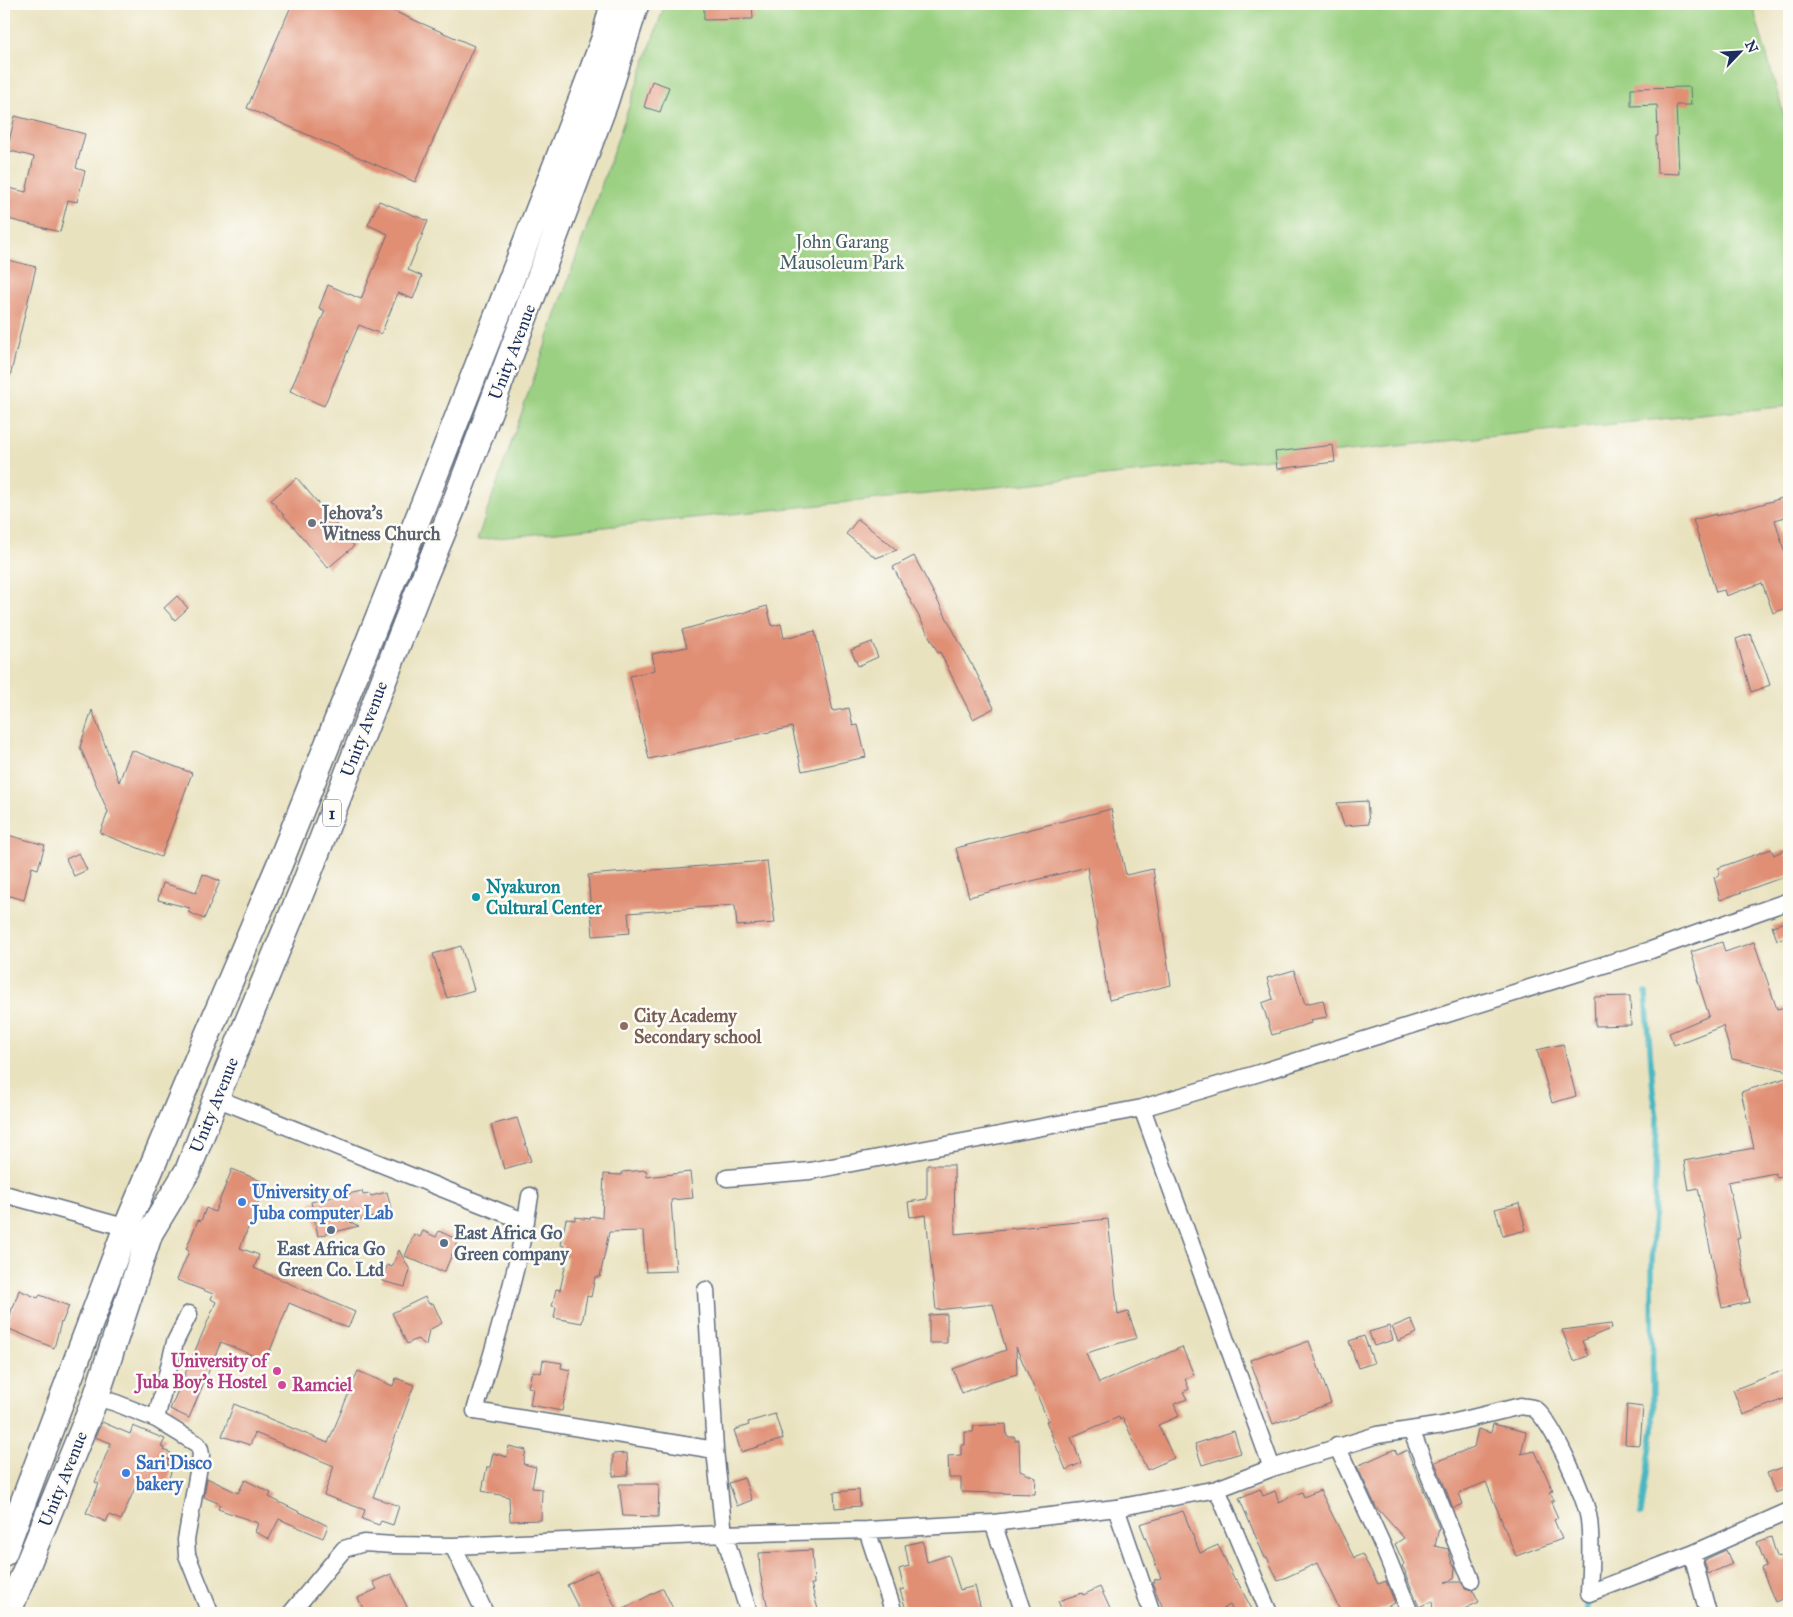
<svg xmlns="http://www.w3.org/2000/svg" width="1793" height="1617" font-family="'IM FELL Great Primer',serif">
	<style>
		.green { fill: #9bd082; stroke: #5b8070 }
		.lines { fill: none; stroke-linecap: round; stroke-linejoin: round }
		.stream { stroke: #48b7c1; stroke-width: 5.5 }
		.building { fill: #e08f75 }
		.minor-casing { stroke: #636e80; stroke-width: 19 }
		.primary-casing { stroke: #636e80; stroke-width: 28 }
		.minor { stroke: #fff; stroke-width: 16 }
		.primary { stroke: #fff; stroke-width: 25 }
		.worship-dot { fill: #6b7280; stroke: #fdfcf7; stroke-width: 2 }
		.culture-dot { fill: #0f9aa8; stroke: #fdfcf7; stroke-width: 2 }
		.education-dot { fill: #8d6e63; stroke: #fdfcf7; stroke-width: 2 }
		.shop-dot { fill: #3f7fe0; stroke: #fdfcf7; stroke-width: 2 }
		.service-dot { fill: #5c6f8a; stroke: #fdfcf7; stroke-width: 2 }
		.hotel-dot { fill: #d1479c; stroke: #fdfcf7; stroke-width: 2 }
		.labels { text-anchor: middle; stroke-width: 5; stroke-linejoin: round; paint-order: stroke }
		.shield { fill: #fdfcf7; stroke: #5f6c8c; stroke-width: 1 }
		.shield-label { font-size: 16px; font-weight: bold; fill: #1b2f5e }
		.park-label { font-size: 18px; fill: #415f69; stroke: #fdfcf7 }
		.street-label { font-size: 18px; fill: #1b2f5e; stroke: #fdfcf7 }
		.worship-label { font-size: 18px; font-weight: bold; fill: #5b616d; stroke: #fdfcf7; text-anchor: start }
		.culture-label { font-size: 18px; font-weight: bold; fill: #0d838f; stroke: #fdfcf7; text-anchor: start }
		.education-label { font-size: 18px; font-weight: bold; fill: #785e54; stroke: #fdfcf7; text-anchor: start }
		.shop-label { font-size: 18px; font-weight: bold; fill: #366cbe; stroke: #fdfcf7; text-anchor: start }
		.service-label { font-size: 18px; font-weight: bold; fill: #4e5e75; stroke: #fdfcf7; text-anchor: start }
		.hotel-label { font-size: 18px; font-weight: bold; fill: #b23c85; stroke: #fdfcf7; text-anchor: end }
	</style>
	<rect width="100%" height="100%" fill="#fdfcf7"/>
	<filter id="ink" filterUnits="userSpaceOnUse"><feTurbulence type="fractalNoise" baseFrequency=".02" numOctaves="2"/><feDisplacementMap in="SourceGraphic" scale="10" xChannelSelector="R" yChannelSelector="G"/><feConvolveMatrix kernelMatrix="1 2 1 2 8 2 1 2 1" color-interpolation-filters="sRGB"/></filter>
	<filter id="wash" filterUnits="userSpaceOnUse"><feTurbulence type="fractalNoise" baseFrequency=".0096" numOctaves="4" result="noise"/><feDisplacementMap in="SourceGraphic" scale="20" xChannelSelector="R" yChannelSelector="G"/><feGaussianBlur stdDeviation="1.12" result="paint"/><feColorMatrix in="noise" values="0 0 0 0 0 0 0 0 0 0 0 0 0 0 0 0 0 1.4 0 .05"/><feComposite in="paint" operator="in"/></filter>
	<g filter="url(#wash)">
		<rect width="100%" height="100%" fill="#e9e2bf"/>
		<path class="green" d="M665,4H1752L1789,133V406L477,540Z"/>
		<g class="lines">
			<path class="stream" d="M1641,1514L1653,1430L1652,1265L1657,1117L1653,1091L1646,993
				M1586,1613L1589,1595"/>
		</g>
		<g id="blocks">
			<path class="building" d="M292,4H377L474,46L415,182L247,108Z
				M704,4H752L753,19L704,20Z
				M652,81L669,87L660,112L644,107Z
				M1690,87L1691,105H1676L1679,174L1657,173L1656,136H1658L1657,105L1631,106V88Z
				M15,116L85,134L76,168L85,171L77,202L68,200L60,232L4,218V187L26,192L34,157L7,150Z
				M379,201L428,221L408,270L422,276L413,299L398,293L381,334L359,325L324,406L290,391L325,311L319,308L328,285L361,299L388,234L368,225Z
				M4,259L36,267L10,377H4Z
				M1333,445L1335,462L1277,469L1275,452Z
				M297,478L354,546L328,568L271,500Z
				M1789,496V516L1775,520L1789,567V607L1773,613L1762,583L1726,596L1724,590L1716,592L1693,520L1716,514V516L1744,508L1745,509Z
				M858,519L897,550L876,558L846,534Z
				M914,556L971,664H972L994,708L973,719L940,652L938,653L893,567Z
				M177,596L188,608L175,620L164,608Z
				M767,606L772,626L781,624L784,638L815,631L833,711L849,708L853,726L858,725L866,757L802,771L792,727L649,759L630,676L655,670L652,654L687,647L682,630Z
				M1750,634L1766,673L1770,685L1751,692L1736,639Z
				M872,642L878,657L858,666L851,650Z
				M92,710L119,782L131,750L192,773L161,857L100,833L108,812L80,747Z
				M1367,801L1369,824L1344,826L1337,803Z
				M1111,809L1126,875L1153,869L1171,985L1109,1000L1087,867L969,897L956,848Z
				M4,834L45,845L38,869L32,867L24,900L4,894Z
				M1771,849L1774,855L1784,850L1789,862V875L1720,900L1714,877L1720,875L1718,868Z
				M79,853L87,870L74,876L66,859Z
				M767,861L775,923L737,926L735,905L628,913L630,933L593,936L588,875Z
				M203,874L220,881L204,919L188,912L190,908L158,900L163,883L196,893Z
				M1789,921V936L1777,940L1772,926Z
				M1722,942L1725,952L1754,942L1777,1009L1789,1006V1071L1732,1059L1723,1026L1674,1045L1669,1033L1709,1016L1697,978H1699L1691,952Z
				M461,946L474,990L447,998L433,954Z
				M1294,970L1305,1004L1323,1000L1327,1017L1310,1020L1311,1023L1272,1035L1262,1003L1273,999L1267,978Z
				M1630,996L1631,1025L1595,1026L1594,997Z
				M1563,1044L1576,1096L1552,1103L1537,1050Z
				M1789,1077V1175L1777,1178L1775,1173L1728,1182L1740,1238L1737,1239L1750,1302L1722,1308L1698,1188L1689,1190L1684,1161L1754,1148L1741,1092Z
				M517,1118L531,1161L504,1169L491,1125Z
				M927,1165H954L955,1234L1108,1219L1118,1315L1128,1312L1137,1338L1086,1353L1099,1383L1182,1347L1194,1375L1185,1379L1189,1389L1183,1392L1187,1399L1174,1404L1179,1416L1158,1425L1174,1458L1147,1470L1123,1418L1120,1420L1119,1417L1071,1437L1081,1463L1066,1470L1046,1421H1048L1038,1397L1016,1347L1017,1374L992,1381L962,1393L953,1369L1006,1350L993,1304L936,1310L926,1215L910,1217L908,1202L927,1199Z
				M232,1169L266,1183L240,1248L259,1255L254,1268L355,1312L348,1328L289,1303L266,1361L221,1342L189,1418L170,1409L216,1302L211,1299L213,1294L177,1280L189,1251L186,1249L198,1220L201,1221L206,1208L215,1212Z
				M646,1170L647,1177L690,1172L693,1198L671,1200L676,1271L646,1272L643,1231L609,1232L600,1277H595L591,1297L587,1296L582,1323L554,1318L556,1307L552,1306L556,1289L560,1290L567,1258L562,1257L564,1246L561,1245L566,1219L575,1220V1217L590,1219L591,1216L602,1218L604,1174L622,1175V1172Z
				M362,1191L363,1195L370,1194L371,1196L387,1192L392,1213L350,1222L359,1226L318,1236L311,1202Z
				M1519,1203L1526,1230L1503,1236L1495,1209Z
				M423,1231L436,1237L439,1231L458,1240L445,1271H439L405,1256L414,1234L420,1237Z
				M399,1250L410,1270L405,1287L382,1281L387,1265L392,1267Z
				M19,1290L38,1298L40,1295L69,1306L62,1323L61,1322L54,1348L7,1328L12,1308H13Z
				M425,1297L429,1304L433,1303L442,1323L429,1330L426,1345L417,1339L407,1344L392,1313Z
				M947,1314V1343H929V1315Z
				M1411,1319L1417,1333L1398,1341L1392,1327Z
				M1611,1324L1612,1328L1582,1341L1588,1356L1574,1361L1562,1330Z
				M1389,1326L1393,1340L1374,1346L1369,1332Z
				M1364,1336L1374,1363L1358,1368L1349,1341Z
				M1309,1341L1331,1403L1273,1424L1250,1360L1272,1352L1273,1354Z
				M543,1360L562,1363L561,1368L570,1370L562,1411L530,1405L533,1388L528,1387L532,1371L541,1373Z
				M1789,1368V1397L1743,1415L1733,1390Z
				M358,1371L393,1386L396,1378L414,1385L373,1497L399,1506L393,1525L381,1521L379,1525L362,1519L365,1510L324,1495L334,1466L255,1433L250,1445L222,1436L234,1404L328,1443Z
				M1627,1405L1643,1407L1640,1445L1625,1444Z
				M775,1414L783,1439L741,1452L734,1430L749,1425L748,1422Z
				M102,1422L130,1434L133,1426L165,1439L161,1447L164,1448L163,1450L171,1453L167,1464L173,1466L165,1490L138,1481L121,1520L109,1515L106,1522L86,1513L99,1484L95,1482L111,1443L95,1437Z
				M1006,1424L1007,1437H1015V1441L1019,1440L1020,1471L1036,1478L1035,1494L961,1492V1478H949L948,1456L961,1455V1445H965V1432H973L974,1426Z
				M1493,1424L1526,1432L1521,1454L1535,1451L1553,1491L1550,1492L1554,1500L1551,1502L1558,1518L1554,1520L1562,1539L1516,1556L1486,1482L1459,1493L1463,1504L1453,1508L1435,1462L1474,1447L1478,1429L1491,1433Z
				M1234,1431L1241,1453L1202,1465L1195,1444Z
				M509,1446L526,1450L523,1464L536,1467L532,1488L542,1489L541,1520L510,1521L509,1497L482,1491L487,1467H490L493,1453L507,1457Z
				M1395,1449L1397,1455L1407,1450L1439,1528L1435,1546L1448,1549L1452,1563L1455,1567L1454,1579L1445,1582H1461L1465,1588L1473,1590L1479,1602L1462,1610L1433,1612L1432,1601L1419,1607L1405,1573H1406L1402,1566L1404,1564L1395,1544L1404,1538L1376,1507L1357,1466Z
				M627,1453L628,1475L613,1476V1454Z
				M1789,1465V1488L1775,1493L1767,1473Z
				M207,1478L238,1493L245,1480L271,1493L269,1497L328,1526L323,1538L279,1519L269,1539L255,1532L258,1523L218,1509L220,1504L204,1497Z
				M744,1478L752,1500L737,1506L729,1483Z
				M619,1484H659L658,1517L623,1516Z
				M1260,1489L1263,1496L1275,1491L1279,1502L1302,1492L1304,1497L1320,1490L1354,1558L1362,1554L1378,1584L1386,1581L1395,1603L1372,1613H1341L1317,1563L1278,1581L1267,1557L1265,1558L1239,1498Z
				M859,1490L860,1506L835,1508L834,1492Z
				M1183,1511L1200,1553L1218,1545L1235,1580L1236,1579L1254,1613H1234L1230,1605L1215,1613H1165L1152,1583L1155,1582L1154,1580L1161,1578L1140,1524Z
				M1771,1537L1777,1557L1780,1556L1782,1560L1789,1557V1596L1775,1602L1761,1568L1766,1566L1757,1542Z
				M923,1541L927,1562L949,1555L960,1590L975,1586L982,1613H930L929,1608L913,1613H907L900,1590L904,1589L899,1569L909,1566L905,1545Z
				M812,1550L814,1584H811L819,1613H769L760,1573L759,1553Z
				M1726,1550L1732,1564L1708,1574L1704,1560Z
				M597,1570L618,1612L663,1588L675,1613H581L567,1585Z
				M391,1574L410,1613H365L358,1598L377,1589L373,1582Z
				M1100,1587L1112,1613H1063L1058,1601L1082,1593L1083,1595Z"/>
		</g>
	</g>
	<g filter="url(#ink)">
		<use href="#blocks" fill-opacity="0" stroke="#636e80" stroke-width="1"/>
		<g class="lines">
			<defs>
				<path id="minor" d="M216,1098L526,1222
					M1142,1108L1272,1468
					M727,1178L810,1171L1142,1108L1259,1073L1651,950L1789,901
					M4,1194L135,1230
					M530,1196C519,1269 496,1340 475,1411L715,1450
					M706,1290L715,1450L724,1534L749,1613
					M96,1397L116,1403L156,1419L197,1444L200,1449L201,1455L186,1540L187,1555L210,1613
					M156,1419L175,1342L189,1314
					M1411,1430L1471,1580
					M1337,1446L1382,1544L1410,1613
					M1217,1489L1269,1613
					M1116,1508L1152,1613
					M993,1523L1024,1613
					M867,1530L894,1613
					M453,1546L724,1534L867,1530L993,1523L1116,1508L1217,1489L1272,1468L1377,1435L1443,1425L1521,1406C1524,1407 1530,1407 1533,1408C1551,1417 1587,1500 1589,1520C1592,1544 1590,1569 1589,1593L1692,1554L1789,1511
					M1692,1554L1708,1613
					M291,1613L344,1549L364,1543L393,1545L453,1546L485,1613"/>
				<path id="primary" d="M4,1553L126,1228L280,863L430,488L582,98L604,39L613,4
					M8,1613L96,1397L150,1233L188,1170L216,1098L305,883L418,592L453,508L605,103L636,4"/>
			</defs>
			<use href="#minor" class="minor-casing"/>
			<use href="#primary" class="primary-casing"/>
			<use href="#minor" class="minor"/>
			<use href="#primary" class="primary"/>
		</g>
	</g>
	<circle class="worship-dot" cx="312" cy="523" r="5"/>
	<circle class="culture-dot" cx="476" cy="897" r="5"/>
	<circle class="education-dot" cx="624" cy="1026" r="5"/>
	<g class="shop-dot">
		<circle cx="242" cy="1202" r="5"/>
		<circle cx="126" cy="1473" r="5"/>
	</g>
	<g class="service-dot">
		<circle cx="331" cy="1230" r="5"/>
		<circle cx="444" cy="1243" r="5"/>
	</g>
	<g class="hotel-dot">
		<circle cx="277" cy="1371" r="5"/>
		<circle cx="282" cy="1385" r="5"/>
	</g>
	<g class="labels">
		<rect class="shield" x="323" y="799.5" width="18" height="27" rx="4"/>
		<g class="shield-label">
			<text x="332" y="819">1</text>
		</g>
		<g class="park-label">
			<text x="842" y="248">John Garang<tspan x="842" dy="21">Mausoleum Park</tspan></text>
		</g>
		<g class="street-label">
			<text transform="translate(512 352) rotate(-69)" y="6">Unity Avenue</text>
			<text transform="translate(364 729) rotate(-69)" y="6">Unity Avenue</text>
			<text transform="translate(214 1105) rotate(-68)" y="6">Unity Avenue</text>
			<text transform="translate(63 1479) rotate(-68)" y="6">Unity Avenue</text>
		</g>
		<g class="worship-label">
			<text x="322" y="519">Jehova's<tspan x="322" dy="21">Witness Church</tspan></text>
		</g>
		<g class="culture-label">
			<text x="486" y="893">Nyakuron<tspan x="486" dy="21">Cultural Center</tspan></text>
		</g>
		<g class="education-label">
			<text x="634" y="1022">City Academy<tspan x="634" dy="21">Secondary school</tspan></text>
		</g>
		<g class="shop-label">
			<text x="252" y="1198">University of<tspan x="252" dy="21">Juba computer Lab</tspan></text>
			<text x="136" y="1469">Sari Disco<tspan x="136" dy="21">bakery</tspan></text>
		</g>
		<g class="service-label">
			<text x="454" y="1239">East Africa Go<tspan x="454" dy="21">Green company</tspan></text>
			<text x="331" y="1255" text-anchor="middle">East Africa Go<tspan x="331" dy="21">Green Co. Ltd</tspan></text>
		</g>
		<g class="hotel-label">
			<text x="267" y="1367">University of<tspan x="267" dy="21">Juba Boy's Hostel</tspan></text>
			<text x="292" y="1391" text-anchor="start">Ramciel</text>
		</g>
	</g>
	<rect width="1793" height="1617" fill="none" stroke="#fdfcf7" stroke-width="20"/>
	<g transform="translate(1740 52) rotate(65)" stroke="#fdfcf7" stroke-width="4" paint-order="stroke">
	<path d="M0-4L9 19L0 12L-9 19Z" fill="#1b2f5e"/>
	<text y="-8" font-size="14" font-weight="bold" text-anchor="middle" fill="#1b2f5e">N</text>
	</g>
</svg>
